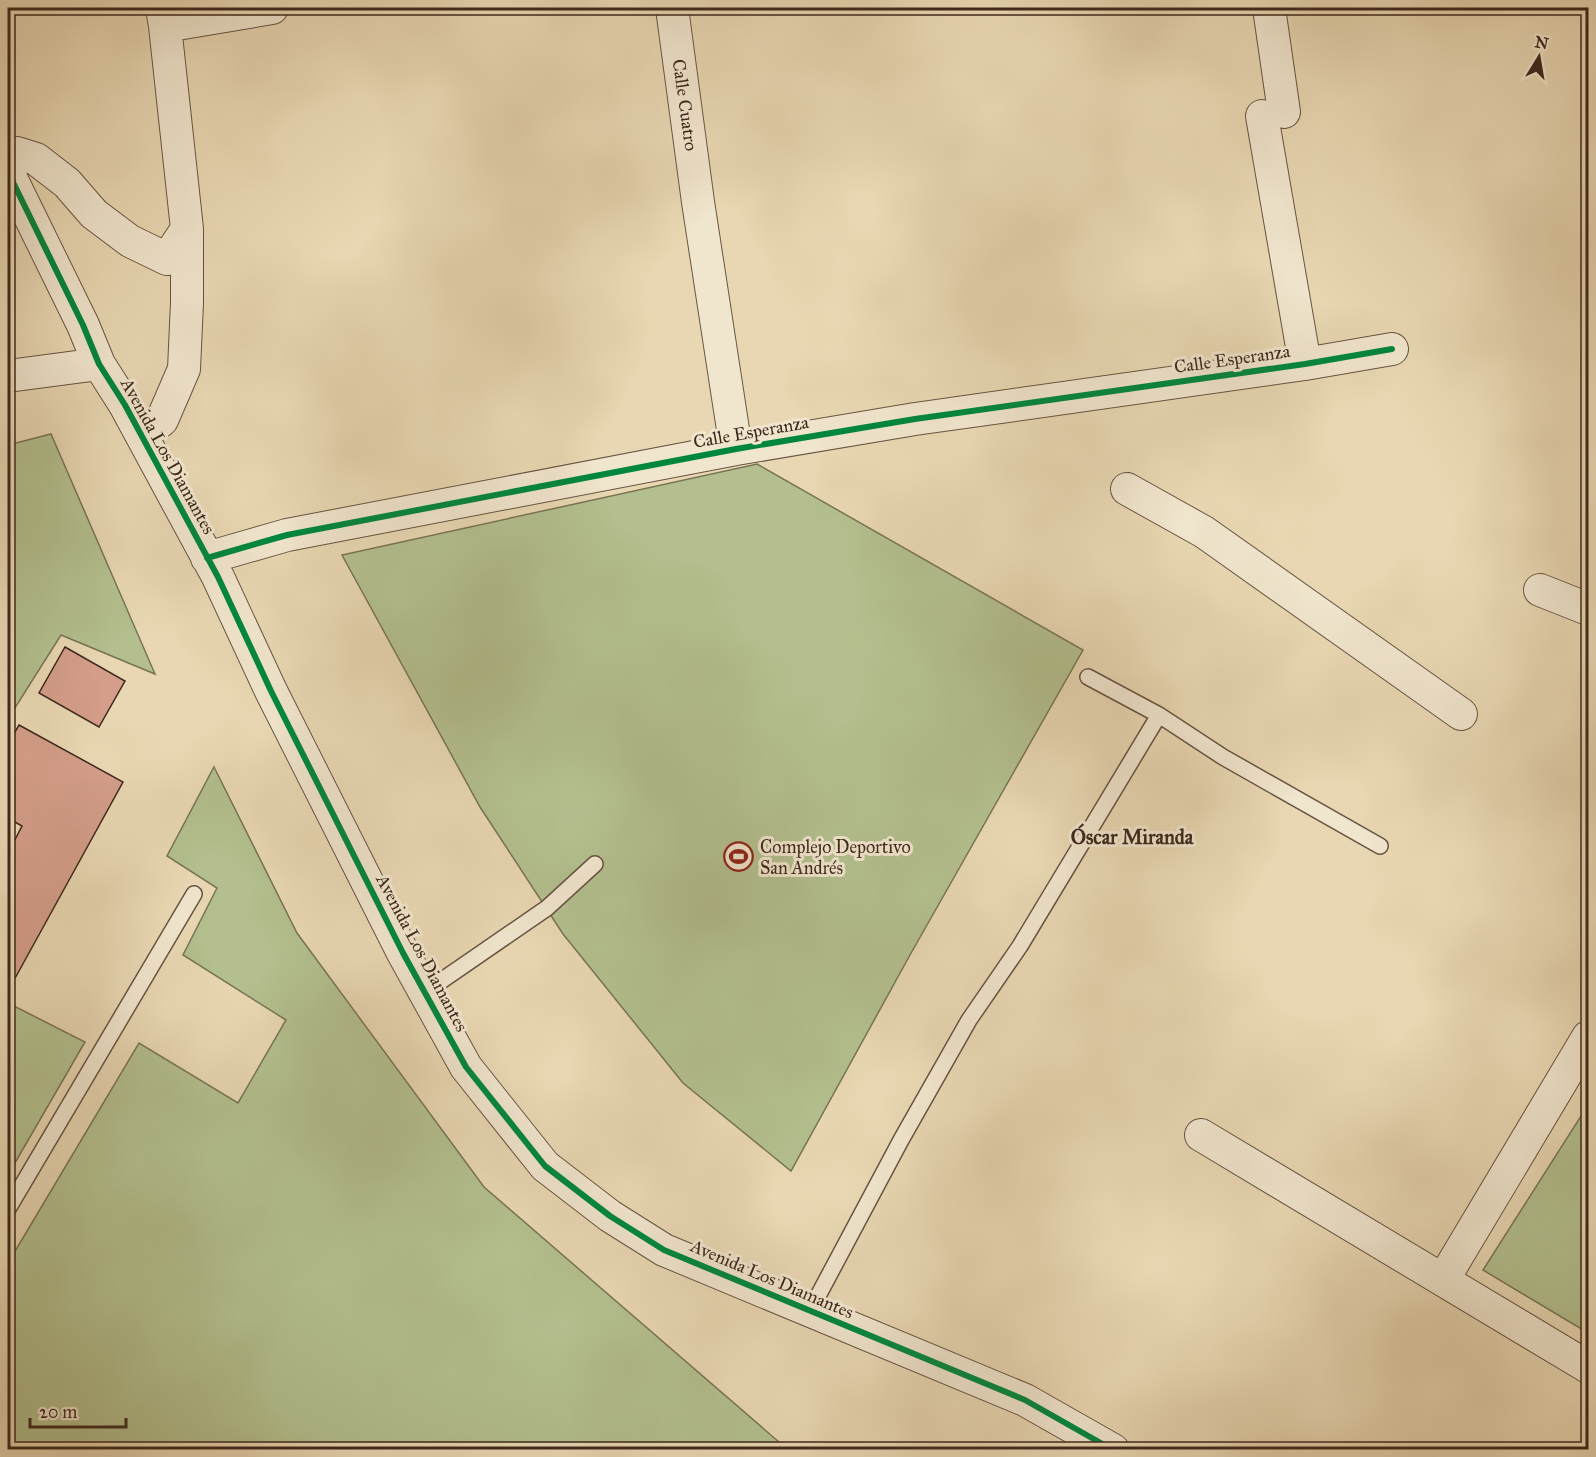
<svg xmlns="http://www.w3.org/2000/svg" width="1596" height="1457" font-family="'IM FELL Great Primer',serif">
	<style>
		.green { fill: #b3bf8e; stroke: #787456; stroke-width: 1.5 }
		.building { fill: #d49e8a; stroke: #3e281d; stroke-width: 1.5 }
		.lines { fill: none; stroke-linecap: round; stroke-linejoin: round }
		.service-casing { stroke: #685442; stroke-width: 18 }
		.minor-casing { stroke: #685442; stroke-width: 34 }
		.service { stroke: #f0e5cd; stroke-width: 15 }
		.minor { stroke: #f0e5cd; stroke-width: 32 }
		.cycleway-casing { stroke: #f0e5cd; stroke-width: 10 }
		.cycleway { stroke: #00873e; stroke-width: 6 }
		.labels { text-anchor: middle; stroke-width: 6; stroke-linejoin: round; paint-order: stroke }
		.street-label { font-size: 18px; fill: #3e281d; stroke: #f0e5cd }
		.poi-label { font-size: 18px; fill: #3e281d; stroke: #f0e5cd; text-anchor: start }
		.neighbourhood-label { font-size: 20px; font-weight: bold; fill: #3e281d; stroke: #f0e5cd }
	</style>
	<rect width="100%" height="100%" fill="#e8d7b2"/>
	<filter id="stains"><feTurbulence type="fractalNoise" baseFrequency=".00333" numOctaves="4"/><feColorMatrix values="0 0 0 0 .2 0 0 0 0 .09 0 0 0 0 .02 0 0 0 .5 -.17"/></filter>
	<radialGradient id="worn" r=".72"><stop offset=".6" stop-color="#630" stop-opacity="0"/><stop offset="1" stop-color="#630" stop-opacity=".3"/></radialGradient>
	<path class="green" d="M51,434L155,674L61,635L8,719V445Z
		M757,464L1083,650L910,955L791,1171L683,1083L563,934L480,807L342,555Z
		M214,767L297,933L484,1187L787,1449H8V1263L139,1043L238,1103L286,1020L183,955L217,888L167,856Z
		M8,1003L85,1042L8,1175Z
		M1588,1105V1333L1483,1270Z"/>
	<path class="building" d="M65,647L125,681L99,727L39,693Z
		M19,725L123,782L8,991V853L22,826L8,818V744Z"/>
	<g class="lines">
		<defs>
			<path id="service" d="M1088,677L1159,715L1223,757L1380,846
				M425,992L547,908L595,864
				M8,1209L194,894
				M810,1311L901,1140L969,1020L1020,946L1159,715"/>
			<path id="minor" d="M672,8L698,202L736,449
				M1269,8L1284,112
				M165,26L272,8
				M1262,116L1305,364
				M8,153H17L36,159L67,183L94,214L130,241L167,259L187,229
				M8,172L83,325L99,364L125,405L218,577L271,691L403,953L466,1067L545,1166L610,1216L664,1250L1025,1400L1113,1450
				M8,376L99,364
				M142,436L162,420L184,369L187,303V229L165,26L162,8
				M1127,489L1204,532L1461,714
				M207,558L287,535L736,449L915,419L1305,364L1392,349
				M1540,590L1588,609
				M1201,1135L1588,1367
				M1443,1280L1588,1037"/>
		</defs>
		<use href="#service" class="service-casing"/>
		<use href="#minor" class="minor-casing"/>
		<use href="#service" class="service"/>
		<use href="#minor" class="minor"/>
		<defs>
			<path id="cycleway" d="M8,172L83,325L99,364L125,405L218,577L271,691L403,953L466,1067L545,1166L610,1216L664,1250L1025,1400L1113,1450
				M207,558L287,535L736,449L915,419L1305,364L1392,349"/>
		</defs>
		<use href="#cycleway" class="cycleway-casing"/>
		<use href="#cycleway" class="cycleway"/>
	</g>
	<defs>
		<symbol id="stadium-ring" viewBox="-11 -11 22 22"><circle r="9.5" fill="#f0e5cd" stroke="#8f2418" stroke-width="1.5"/><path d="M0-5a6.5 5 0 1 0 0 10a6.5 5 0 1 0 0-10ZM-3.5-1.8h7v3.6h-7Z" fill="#8f2418"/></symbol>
	</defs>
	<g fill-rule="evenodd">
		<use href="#stadium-ring" x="722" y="840" width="33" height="33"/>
	</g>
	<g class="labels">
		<g class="street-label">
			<text transform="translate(685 105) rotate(82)" y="6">Calle Cuatro</text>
			<text transform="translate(1232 359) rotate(-8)" y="6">Calle Esperanza</text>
			<text transform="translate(751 432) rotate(-10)" y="6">Calle Esperanza</text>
			<text transform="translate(168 456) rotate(61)" y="6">Avenida Los Diamantes</text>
			<text transform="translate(422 953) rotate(62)" y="6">Avenida Los Diamantes</text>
			<text transform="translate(772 1279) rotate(23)" y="6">Avenida Los Diamantes</text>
		</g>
		<g class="poi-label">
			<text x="760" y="853">Complejo Deportivo<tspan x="760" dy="21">San Andrés</tspan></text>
		</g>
		<g class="neighbourhood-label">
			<text x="1132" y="844">Óscar Miranda</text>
		</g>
	</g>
	<rect width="1596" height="1457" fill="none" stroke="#e8d7b2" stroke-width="30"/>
	<rect x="9" y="9" width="1578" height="1439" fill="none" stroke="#3e281d" stroke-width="3"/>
	<rect x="15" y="15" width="1566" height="1427" fill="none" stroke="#3e281d" stroke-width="1.5"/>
	<g transform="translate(1539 57) rotate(11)" stroke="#f0e5cd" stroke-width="4.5" paint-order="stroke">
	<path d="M0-4.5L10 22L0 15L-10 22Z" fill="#3e281d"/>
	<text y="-9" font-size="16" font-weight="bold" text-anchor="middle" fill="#3e281d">N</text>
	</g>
	<path d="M30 1418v9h96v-9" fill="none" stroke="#3e281d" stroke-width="3"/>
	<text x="39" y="1418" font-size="18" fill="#3e281d" stroke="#f0e5cd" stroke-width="4.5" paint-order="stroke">20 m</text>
	<rect width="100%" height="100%" filter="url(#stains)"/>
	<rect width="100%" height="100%" fill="url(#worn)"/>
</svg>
